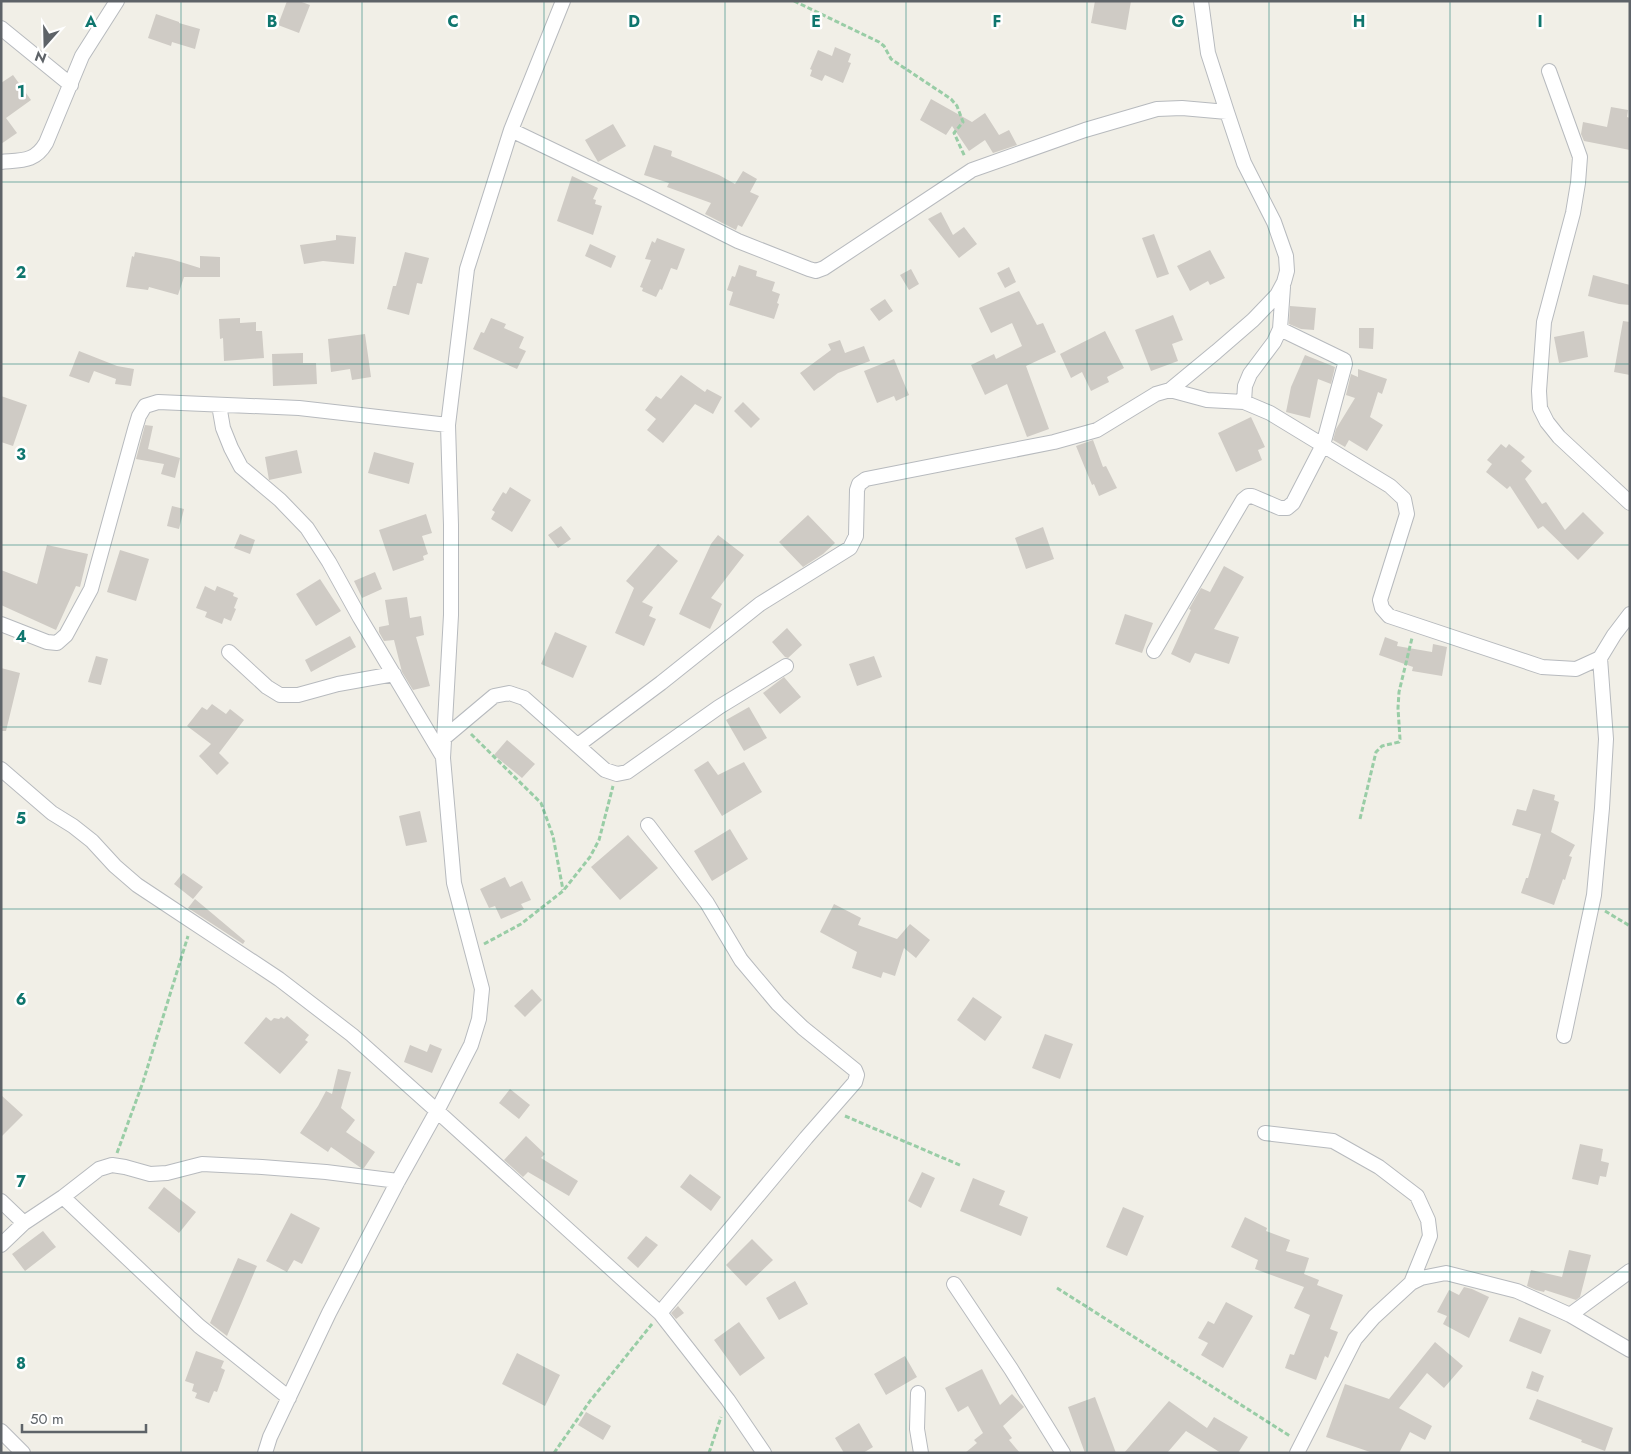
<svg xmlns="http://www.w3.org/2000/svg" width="1631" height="1454" font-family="Jost,sans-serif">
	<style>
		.building { fill: #cfcbc5 }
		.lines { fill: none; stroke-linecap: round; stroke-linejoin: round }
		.minor-casing { stroke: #b7babe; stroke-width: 16 }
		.path { stroke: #99cda6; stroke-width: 3; stroke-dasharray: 5 2.5; stroke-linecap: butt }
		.minor { stroke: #fff; stroke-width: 14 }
		.grid { fill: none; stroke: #0f766e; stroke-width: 1; stroke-opacity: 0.55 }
		.grid-label { font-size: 16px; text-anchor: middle; font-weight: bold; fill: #0f766e; stroke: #fff; stroke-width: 5; stroke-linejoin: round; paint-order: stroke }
	</style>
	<rect width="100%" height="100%" fill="#f1efe7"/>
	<path class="building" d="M287,1H299L310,5L299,33L278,25Z
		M1095,1H1131L1126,30L1091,23Z
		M156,14L179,22V23L200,29L195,49L172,42L171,46L148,38Z
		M835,47L851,54L848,62L851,63L843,83L825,75L822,81L810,76L812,70L810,69L818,50L832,56Z
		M13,75L31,100L6,118L17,133L1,144V83Z
		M931,99L972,122L985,113L999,135L1009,130L1017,145L993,153L985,140L969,151L952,126L946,135L920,120Z
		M1611,107L1628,110L1627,117L1630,118V150L1584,141L1581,134L1583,122L1607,127Z
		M613,124L626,146L598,162L585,140Z
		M654,145L672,151L671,156L719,175L735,184L743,171L757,179L750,192L759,196L742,227L738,225L736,230L705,214L711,203L667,187L669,183L644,175Z
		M572,176L598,188L593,199L596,200L595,204L602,206L593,235L557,221Z
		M941,212L953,235L964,227L977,244L959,258L928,219Z
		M1154,234L1169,274L1157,278L1142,238Z
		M336,235L356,237L354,264L323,261L304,264L300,245L336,240Z
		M657,238L685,249L677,270L671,268L662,290L660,289L656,297L642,291L643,288L640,287L651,260L645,259L652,241L655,243Z
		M590,244L616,256L611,268L585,256Z
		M1210,250L1225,278L1210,285L1208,281L1190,291L1177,266Z
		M135,252L171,259L200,268V256L220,257V277H184L178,295L149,287L148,290L126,287L132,256L134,257Z
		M405,252L429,258L422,284L417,283L409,315L387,309L393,286H396Z
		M739,265L757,271L756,276L775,282L772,291L780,294L777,303L779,304L774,319L729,305L733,292L727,290L732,276L735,277Z
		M1009,267L1016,282L1005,288L997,273Z
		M911,269L919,284L909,290L900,275Z
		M1593,275L1630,285V305L1619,304L1588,296Z
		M1019,291L1037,325L1043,323L1056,352L1026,366L1049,429L1027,437L1007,384L985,395L971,365L994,354L996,359L1022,346L1012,323L991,333L979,308Z
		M885,299L893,311L879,321L870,309Z
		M1290,306L1316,308L1314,330L1301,329L1289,324Z
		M1173,315L1183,340L1172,344L1178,361L1151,371L1135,330Z
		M240,318V323L256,322V331H262L264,358L224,361L223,338L220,339L219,319Z
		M491,318L506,324L504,328L524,337L519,348L526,351L517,369L473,349L481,332L484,333Z
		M1623,321L1630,322V375L1614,372Z
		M1359,328H1374L1373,349L1359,348Z
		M1105,331L1124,368L1107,377L1109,382L1091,391L1082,372L1071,378L1060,354Z
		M1584,331L1588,357L1559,363L1554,337Z
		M365,334L371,377L352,380L350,369L331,372L328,339Z
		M840,340L845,353L864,346L870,361L838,373L814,391L800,373L831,350L828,344Z
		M79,351L117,366L134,369L131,386L115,384L116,379L94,371L89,383L69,376Z
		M303,353V363H316L317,384L273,386L272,354Z
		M1305,355L1335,367L1331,384L1318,379L1310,418L1286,412L1291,387Z
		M894,359L909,395L896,401L894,396L877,403L864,371Z
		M1358,369L1387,379L1382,394L1378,392L1370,417L1383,425L1367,451L1349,440L1345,447L1333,440L1336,429L1355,398L1346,395L1351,374L1358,377Z
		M681,375L705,392L707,389L722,397L713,414L695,404L663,443L647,430L656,419L645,410L656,396L661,399Z
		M1,396L27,405L13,446L1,442Z
		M743,402L760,419L751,428L734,411Z
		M1251,417L1265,447L1258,450L1262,460L1236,472L1218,433Z
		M145,425L153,426L148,449L180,458L175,478L161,474L164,464L136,459Z
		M1093,440L1103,467L1106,466L1117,488L1099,496L1094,484L1092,485L1076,446Z
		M1501,444L1506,448L1509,444L1525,457L1521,461L1532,471L1525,479L1542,504L1546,502L1565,530L1583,512L1604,533L1578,560L1543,526L1538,529L1510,486L1507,489L1486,472L1492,464L1487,460Z
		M297,450L302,473L269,480L265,457Z
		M374,452L414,463L409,484L368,473Z
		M510,487L531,500L512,532L491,519L495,512L492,510L503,492L506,494Z
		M172,506L184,509L179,529L167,526Z
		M426,514L432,533L422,536L428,554L423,556L424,560L393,571L379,530Z
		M808,515L835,543L823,554L803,567L779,542Z
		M561,526L571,539L558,548L548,535Z
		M1043,527L1054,559L1026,569L1015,538Z
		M240,534L255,540L250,554L234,548Z
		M718,535L744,555L711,598L722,604L710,629L679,614L711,544Z
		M658,544L678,561L642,602L653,607L649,616L656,619L644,646L615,633L634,588L626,581Z
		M47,545L88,554L80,587L76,586L56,630L1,605V570L37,584Z
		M120,550L149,559L136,601L107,592Z
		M1224,566L1244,577L1214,629L1239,637L1229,664L1195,653L1190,663L1171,654L1191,610L1189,609L1201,588L1210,592Z
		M375,572L382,589L362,598L354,581Z
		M320,579L341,611L316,626L296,594Z
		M205,586L215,591L217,586L234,593L233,596L238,598L234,608L236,609L231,621L224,618L222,624L205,617L207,612L196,608Z
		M407,597L410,618L421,616L424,635L416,637L430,686L413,690L402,672L394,640L384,641L379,632V627L389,625L385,600Z
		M1125,614L1153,623L1142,653L1115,644Z
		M787,628L802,645L788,658L785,657L772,642Z
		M555,632L587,646L573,678L541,664Z
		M350,636L356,647L311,672L305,660Z
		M1385,637L1398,642L1397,646L1432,652L1433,644L1447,647L1442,676L1412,671L1413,667L1379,655Z
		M96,656L108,659L101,685L88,682Z
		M874,656L882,677L857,686L849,664Z
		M1,668L20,673L6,731H1Z
		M784,677L801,697L780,714L763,693Z
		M212,704L226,714L230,709L244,720L219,753L229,763L217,775L199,756L211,744L187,726L202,707L207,710Z
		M749,707L767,738L744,751L726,720Z
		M507,740L535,764L522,778L494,755Z
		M708,761L718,775L744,762L762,792L722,816L694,770Z
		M1533,789L1555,795L1554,800L1559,802L1551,832L1575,845L1569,856L1572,857L1565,880L1563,879L1554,905L1521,893L1526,878H1528L1541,834L1512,825L1517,809L1526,811Z
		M420,811L427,842L406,846L399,816Z
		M730,829L748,859L712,881L694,851Z
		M628,835L658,868L620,900L591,867Z
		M183,873L203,887L193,899L174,884Z
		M505,877L510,887L522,881L531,900L521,904L524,909L501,919L495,906L489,908L480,889Z
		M195,899L245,941L243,944L188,908Z
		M834,904L861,918L858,925L897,939L910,924L930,940L916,958L904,948L895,976L883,972L881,978L852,968L857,952L820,932Z
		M532,989L542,1000L525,1017L514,1006Z
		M973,997L1002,1017L985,1041L957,1020Z
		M287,1016L309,1035L305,1040L308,1042L280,1074L244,1043L266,1017L271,1021L274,1018L279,1019L281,1017L284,1019Z
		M1045,1034L1073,1044L1060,1079L1032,1068Z
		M430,1044L442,1049L432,1073L404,1062L410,1045L427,1052Z
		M338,1069L351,1072L341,1108L355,1120L346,1132L375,1152L364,1168H361L331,1147L328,1152L300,1133L318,1106L326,1091L332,1094Z
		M510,1089L530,1105L519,1119L499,1103Z
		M1,1095L23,1115L1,1137Z
		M526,1136L545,1154L541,1158L578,1181L569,1196L528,1172L523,1177L504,1160Z
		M1580,1144L1603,1149L1601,1161L1609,1163L1606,1177L1600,1176L1598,1185L1572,1179Z
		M922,1172L935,1178L921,1208L908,1201Z
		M690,1174L721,1197L711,1211L680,1187Z
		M973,1178L1005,1191L999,1205L1028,1217L1021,1236L960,1211Z
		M164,1187L196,1212L179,1233L148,1208Z
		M1123,1207L1144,1216L1127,1256L1106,1247Z
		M291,1213L320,1228L302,1264L294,1260L287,1272L266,1261Z
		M1245,1217L1267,1228L1266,1231L1290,1240L1286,1251L1309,1258L1304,1274L1319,1280L1317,1285L1343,1295L1330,1329L1338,1332L1328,1358L1325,1356L1316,1380L1285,1368L1290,1354L1294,1355L1310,1315L1294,1308L1304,1287L1255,1269L1258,1260L1231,1247Z
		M43,1231L56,1247L25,1271L12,1254Z
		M646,1236L658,1245L638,1268L627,1258Z
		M752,1239L773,1260L746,1286L726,1265Z
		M1569,1250L1591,1255L1580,1297L1576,1300L1545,1290L1544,1292L1536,1290L1527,1286L1531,1270L1562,1277Z
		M238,1258L257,1266L227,1336L210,1323Z
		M795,1281L808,1304L779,1320L766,1298Z
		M1464,1287L1472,1289L1489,1297L1469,1338L1443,1324L1447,1316L1437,1312L1449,1290L1459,1295Z
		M1226,1302L1253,1316L1223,1368L1201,1355L1208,1343L1198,1338L1208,1321L1214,1324Z
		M678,1306L684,1313L676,1319L671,1313Z
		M1519,1317L1551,1330L1541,1354L1509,1341Z
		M739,1322L765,1358L740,1376L714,1340Z
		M1435,1342L1463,1366L1444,1388L1427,1373L1399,1408L1432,1426L1425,1440L1410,1432L1399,1453H1373L1326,1437L1345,1384L1389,1399Z
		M196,1351L224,1361L221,1368L225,1370L217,1392L214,1391L209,1403L195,1398L197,1393L192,1391L194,1384L185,1381Z
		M517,1353L560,1375L545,1406L502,1384Z
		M905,1356L917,1377L886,1395L874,1374Z
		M982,1369L1000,1405L1012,1394L1024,1407L1003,1426L1012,1438L1009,1440L1020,1453H965L977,1443L974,1440L983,1433L968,1406L958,1412L945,1388Z
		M1532,1371L1544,1376L1538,1392L1526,1388Z
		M1095,1397L1116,1453H1085L1068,1407Z
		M1537,1399L1613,1428L1605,1451L1581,1442L1582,1440L1529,1419Z
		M1169,1401L1207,1428L1214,1417L1248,1437L1238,1453H1221L1186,1431L1167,1453H1124Z
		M586,1412L611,1426L603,1440L578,1425Z
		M859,1423L873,1447L863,1453H844L835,1438Z"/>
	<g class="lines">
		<defs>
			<path id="minor" d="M1,28L71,85
				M1549,71L1580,157L1578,183L1573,213L1544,322L1539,391L1540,408L1547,422L1559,437L1630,503
				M511,130L642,193L738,241L809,269L816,271L824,268L972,170L1085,130L1157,109L1182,108L1227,112
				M1,162C22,160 35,162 46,143L82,56L117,1
				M1170,390L1216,352L1253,320L1277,295L1284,282L1287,271L1286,256L1274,222L1244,163L1227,112L1208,53L1201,1
				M1244,402L1245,386L1250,374L1274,342L1280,329L1283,287
				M219,405L223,428L231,448L241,467L280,500L307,528L329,562L360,618L443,757
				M1,624L47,642L57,643L66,635L91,589L135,429L139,416L145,406L158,402L299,408L448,425
				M1154,651L1243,500L1248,496H1252L1280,508H1287L1293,503L1323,445L1345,364L1344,360L1280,329
				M229,652L267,687L280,695H298L338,684L394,674
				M444,738L494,696L509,693L524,698L605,770L617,774L627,772L719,707L786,666
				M578,745L661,683L760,604L850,548L856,536L857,490L859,484L866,479L1054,442L1097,430L1156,394L1170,390L1207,400L1244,402L1270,413L1390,486L1404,499L1407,514L1380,600L1382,608L1389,616L1542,667L1576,669L1600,658L1614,635L1630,614
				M1,769L52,813L73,826L92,841L115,866L137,885L279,979L352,1035L437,1111L660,1313L728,1400L764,1453
				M648,825L707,903L741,960L778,1004L803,1028L855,1070L857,1075L855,1082L806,1138L660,1313
				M1564,1036L1594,895L1602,808L1606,739L1600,658
				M1265,1133L1333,1141L1379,1167L1417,1196L1428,1220L1430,1236L1411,1283
				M63,1197L199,1326L289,1398
				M1,1201L24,1223
				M1,1245L24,1223L63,1197L99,1169L112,1165L125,1167L150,1174L167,1173L202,1164L262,1167L326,1172L398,1181
				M954,1284L1011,1369L1063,1453
				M1570,1315L1630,1271
				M918,1393L917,1429L921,1453
				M1,1431L23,1453
				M265,1453L270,1437L329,1313L398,1181L437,1111L471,1045L479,1019L482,989L454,883L443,758L451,615V525L448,425L467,269L511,130L563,1
				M1297,1453L1355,1339L1374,1317L1411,1283L1421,1278L1446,1273L1517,1291L1570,1315L1630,1350"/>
		</defs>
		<use href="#minor" class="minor-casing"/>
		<path class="path" d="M794,1L879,42L884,46L891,59L951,99L957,106L963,122L954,133L965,157
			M471,734L541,803L553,836L563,890
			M1360,819L1376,752L1382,746L1399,742L1400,739L1398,708L1399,692L1412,638
			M1605,911L1630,926
			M484,944L521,924L563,891L590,857L599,840L613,786
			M845,1116L962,1166
			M117,1153L143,1082L188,936
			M1057,1288L1290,1436
			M554,1453L590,1401L652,1324
			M709,1453L721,1417"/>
		<use href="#minor" class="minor"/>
	</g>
	<path class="grid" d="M181,1V1453M362,1V1453M544,1V1453M725,1V1453M906,1V1453M1087,1V1453M1269,1V1453M1450,1V1453M1,182H1630M1,364H1630M1,545H1630M1,727H1630M1,909H1630M1,1090H1630M1,1272H1630"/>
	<g class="grid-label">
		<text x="91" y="27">A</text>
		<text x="272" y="27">B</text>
		<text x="453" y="27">C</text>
		<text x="634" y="27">D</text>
		<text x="816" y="27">E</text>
		<text x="997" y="27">F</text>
		<text x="1178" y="27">G</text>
		<text x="1359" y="27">H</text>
		<text x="1540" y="27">I</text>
		<text x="21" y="97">1</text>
		<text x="21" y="278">2</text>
		<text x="21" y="460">3</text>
		<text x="21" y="642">4</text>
		<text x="21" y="824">5</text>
		<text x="21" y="1005">6</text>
		<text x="21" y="1187">7</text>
		<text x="21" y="1369">8</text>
	</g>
	<rect width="1631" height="1454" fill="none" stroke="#5e6368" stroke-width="5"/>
	<g transform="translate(45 45) rotate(200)" stroke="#ffffff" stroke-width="4" paint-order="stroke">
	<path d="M0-4L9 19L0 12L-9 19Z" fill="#5e6368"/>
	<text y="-8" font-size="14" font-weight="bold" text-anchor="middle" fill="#5e6368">N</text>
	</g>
	<path d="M22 1424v8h124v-8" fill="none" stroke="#5e6368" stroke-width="2.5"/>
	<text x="30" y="1424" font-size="15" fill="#5e6368" stroke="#ffffff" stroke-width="4" paint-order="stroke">50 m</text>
</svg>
